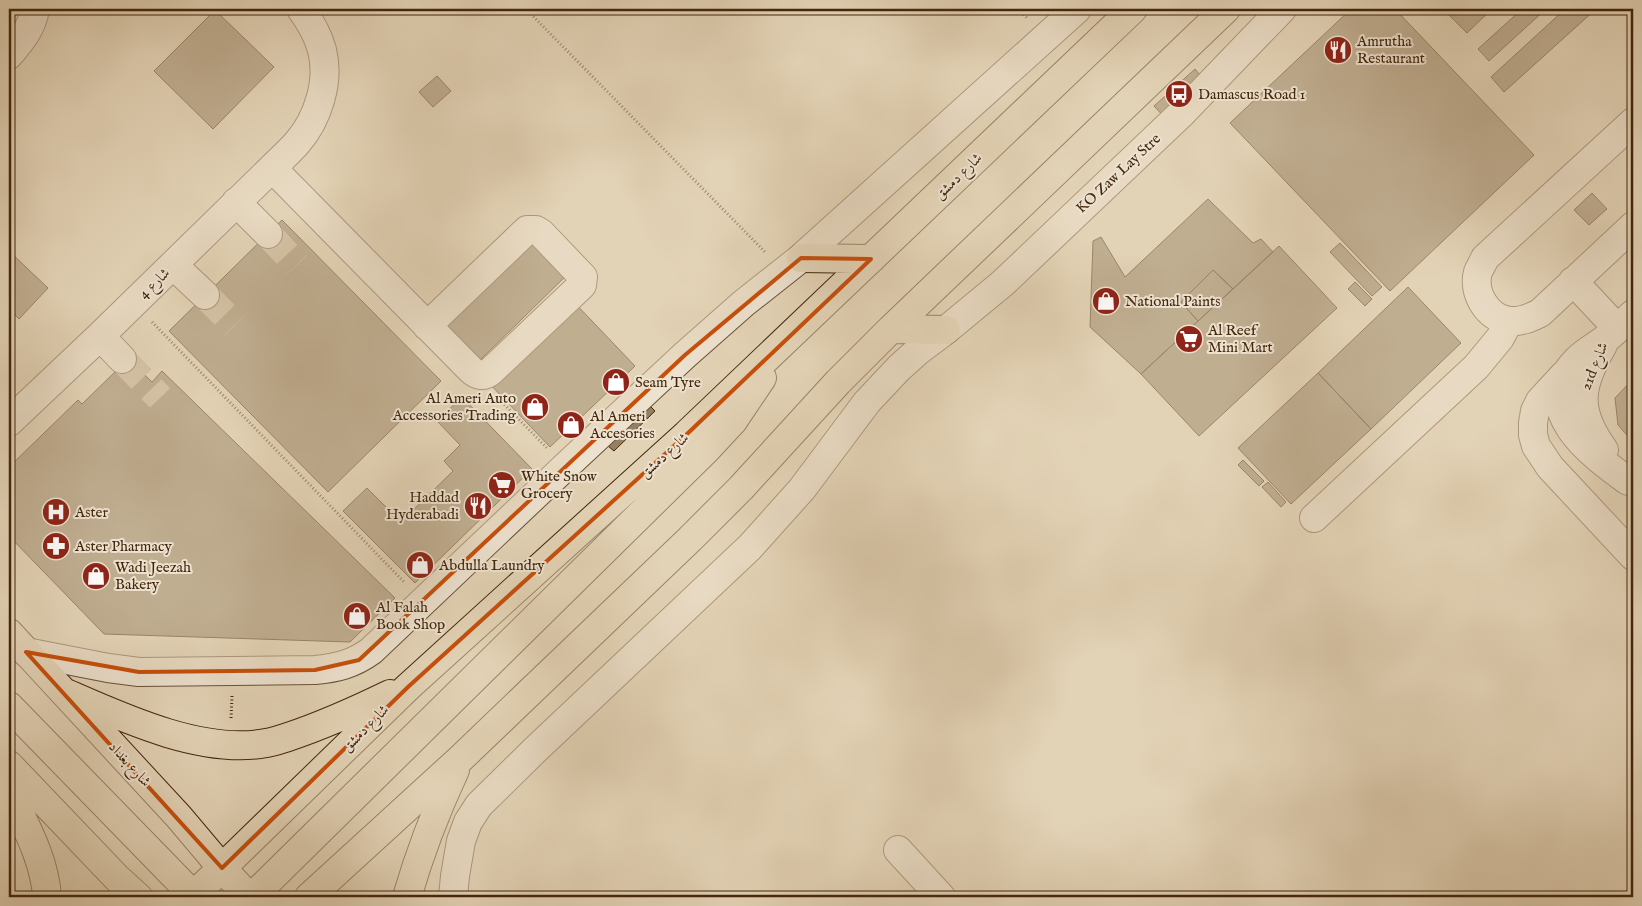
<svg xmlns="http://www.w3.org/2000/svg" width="1642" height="906" font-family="'IM FELL English',Amiri,serif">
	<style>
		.building { fill: #968064; stroke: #43270b }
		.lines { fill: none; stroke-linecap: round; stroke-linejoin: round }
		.minor-tunnel { stroke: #c3b194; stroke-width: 28; stroke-dasharray: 28 14; stroke-linecap: butt }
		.minor-casing { stroke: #6b5236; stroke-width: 30 }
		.major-casing { stroke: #43270b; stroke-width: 30 }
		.path { stroke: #43270b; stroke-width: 3; stroke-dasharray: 1 2.5; stroke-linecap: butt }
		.minor { stroke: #ede2d0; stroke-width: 28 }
		.major { stroke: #e3d3b6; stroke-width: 28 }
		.marked { fill: none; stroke: #c74f0c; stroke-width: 4; stroke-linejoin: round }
		.labels { text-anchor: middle; stroke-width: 4; stroke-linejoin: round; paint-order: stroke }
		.poi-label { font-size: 15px; fill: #43270b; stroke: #ede2d0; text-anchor: start }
		.street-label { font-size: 15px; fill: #43270b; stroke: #ede2d0 }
	</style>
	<rect width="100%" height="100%" fill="#e3d3b6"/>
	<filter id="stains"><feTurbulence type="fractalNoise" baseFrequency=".004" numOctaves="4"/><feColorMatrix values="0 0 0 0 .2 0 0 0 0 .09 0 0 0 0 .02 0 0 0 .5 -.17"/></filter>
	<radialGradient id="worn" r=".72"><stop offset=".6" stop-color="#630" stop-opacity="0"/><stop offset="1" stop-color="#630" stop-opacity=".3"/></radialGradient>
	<path class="building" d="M1351,9H1395L1534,155L1390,291L1230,123Z
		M1443,9H1492L1467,33Z
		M1522,9H1546L1489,61L1478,49Z
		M1565,9H1596L1504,92L1491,77Z
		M215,10L274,67L213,129L154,71Z
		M1195,69L1205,81L1166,119L1154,106Z
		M437,76L451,91L433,107L419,92Z
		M1592,193L1607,209L1589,225L1574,210Z
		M1208,199L1253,243L1261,239L1273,252L1233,289L1213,270L1181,302L1198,321L1141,374L1090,327L1093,241L1101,237L1125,277Z
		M282,220L441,381L328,492L169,331Z
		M536,239L569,273L477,363L444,328Z
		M1340,243L1382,287L1372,296L1330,252Z
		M1279,246L1337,308L1199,436L1141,374Z
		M9,251L48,288L19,319L9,309Z
		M1213,270L1233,289L1198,321L1181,302Z
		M1355,282L1372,299L1365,306L1348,289Z
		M1408,287L1461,343L1371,429L1318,373Z
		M571,299L635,366L550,447L486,380Z
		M125,356L152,382L162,371L395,598L350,642L104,634L9,536V467L78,400L82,404L117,370Z
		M1318,373L1371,429L1291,504L1238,448Z
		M1633,379V442L1618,425L1615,398Z
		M462,397L532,469L415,583L343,511L367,488L401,522L453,471L444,461L460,445L437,421Z
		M650,406L655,411L614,451L608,446Z
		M1243,460L1264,481L1259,486L1238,465Z
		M1268,482L1286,502L1281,507L1262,487Z"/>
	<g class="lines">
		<path class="minor-tunnel" d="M268,234L297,265
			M205,295L235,325
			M122,359L160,398"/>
		<defs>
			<path id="minor" d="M9,55C21,41 32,28 35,9
				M1633,122L1485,258C1483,263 1480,267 1478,272C1472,293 1488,319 1510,321C1521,322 1530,318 1540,313L1633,226
				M272,168L471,370C477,376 484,377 491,371L582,285L583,277L541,233L536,230H527L427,326
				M236,202L268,234
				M173,265L205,295
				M1573,281L1617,328
				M100,336L122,359
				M1603,345C1579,386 1575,410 1604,450
				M1564,375L1540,401L1535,411L1533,423V435L1536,446L1550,467L1633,556
				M9,422L100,336L272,168C280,160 289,152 297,143C318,119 330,81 322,50C318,35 309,20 301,9
				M1628,481C1591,454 1529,409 1577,360C1586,351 1598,345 1608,337C1617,330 1625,321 1633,314
				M1314,518L1476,367L1500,338L1509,321
				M26,652L108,668L139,672L315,670C337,668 353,664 371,651L565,467L685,355L744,303L801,258L1077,9
				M898,850L941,897
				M453,897L455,876L461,841L468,822L479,805L535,750L750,547L802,489L867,402L899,368L918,351L946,330L1003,283L1182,113L1282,9"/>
			<path id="major" d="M801,258L871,259
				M891,329L946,330
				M9,633L179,817L222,868L249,897
				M66,693C123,718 203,755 266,743C274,742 281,739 288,737C324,725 357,710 390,694
				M9,706L195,897
				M9,765L117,878L138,897
				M9,791C25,825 45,860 47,897
				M192,897L408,687L687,434L1133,9
				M252,897L707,449L733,421L762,378
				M309,897L459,760L690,539L741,488L838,382L891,329L1226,9
				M407,897C420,852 435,813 455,770"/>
		</defs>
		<use href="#minor" class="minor-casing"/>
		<use href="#major" class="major-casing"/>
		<path class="path" d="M526,9L766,253
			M1019,9L1027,18
			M152,322L405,583
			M497,397L547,448
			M231,718L232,696"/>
		<use href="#minor" class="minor"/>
		<use href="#major" class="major"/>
	</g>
	<path d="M0 0H1642V906H0ZM801,258L871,259L687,434L408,687L222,868L26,652L139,672L315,670L359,660L685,355Z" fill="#e3d3b6" fill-opacity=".55" fill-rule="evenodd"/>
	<path class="marked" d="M801,258L871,259L687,434L408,687L222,868L26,652L139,672L315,670L359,660L685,355Z"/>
	<defs>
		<symbol id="restaurant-disc" viewBox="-11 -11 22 22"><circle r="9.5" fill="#8f2418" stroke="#ede2d0"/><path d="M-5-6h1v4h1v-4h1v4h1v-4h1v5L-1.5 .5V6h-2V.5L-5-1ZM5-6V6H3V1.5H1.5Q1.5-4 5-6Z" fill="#fff"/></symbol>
		<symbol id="bus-disc" viewBox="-11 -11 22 22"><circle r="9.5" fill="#8f2418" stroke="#ede2d0"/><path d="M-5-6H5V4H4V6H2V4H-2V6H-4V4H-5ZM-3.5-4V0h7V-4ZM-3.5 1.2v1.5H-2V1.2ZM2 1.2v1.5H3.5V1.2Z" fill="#fff"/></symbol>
		<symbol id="shop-disc" viewBox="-11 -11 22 22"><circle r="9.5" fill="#8f2418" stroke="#ede2d0"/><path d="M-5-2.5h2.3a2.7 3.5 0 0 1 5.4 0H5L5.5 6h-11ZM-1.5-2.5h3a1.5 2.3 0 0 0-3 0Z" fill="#fff"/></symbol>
		<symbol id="supermarket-disc" viewBox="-11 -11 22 22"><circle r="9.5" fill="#8f2418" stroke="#ede2d0"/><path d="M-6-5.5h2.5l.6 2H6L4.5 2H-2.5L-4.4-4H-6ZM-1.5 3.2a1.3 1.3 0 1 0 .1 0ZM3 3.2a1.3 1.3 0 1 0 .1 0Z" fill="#fff"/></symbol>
		<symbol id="hospital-disc" viewBox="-11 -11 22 22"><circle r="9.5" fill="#8f2418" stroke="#ede2d0"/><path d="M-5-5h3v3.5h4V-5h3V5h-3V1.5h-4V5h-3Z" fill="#fff"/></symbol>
		<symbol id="pharmacy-disc" viewBox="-11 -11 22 22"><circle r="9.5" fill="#8f2418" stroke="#ede2d0"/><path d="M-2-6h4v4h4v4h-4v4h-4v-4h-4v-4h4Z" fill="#fff"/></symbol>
	</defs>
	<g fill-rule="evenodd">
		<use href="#restaurant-disc" x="1322" y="34" width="32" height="32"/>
		<use href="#bus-disc" x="1163" y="78" width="32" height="32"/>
		<use href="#shop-disc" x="1090" y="285" width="32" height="32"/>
		<use href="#supermarket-disc" x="1173" y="323" width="32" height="32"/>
		<use href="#shop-disc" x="600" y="366" width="32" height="32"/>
		<use href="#shop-disc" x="519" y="391" width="32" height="32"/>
		<use href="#shop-disc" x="555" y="409" width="32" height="32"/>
		<use href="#supermarket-disc" x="486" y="469" width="32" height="32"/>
		<use href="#restaurant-disc" x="462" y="490" width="32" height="32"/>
		<use href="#hospital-disc" x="40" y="496" width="32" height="32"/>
		<use href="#pharmacy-disc" x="40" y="530" width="32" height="32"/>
		<use href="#shop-disc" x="404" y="549" width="32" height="32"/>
		<use href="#shop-disc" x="80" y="560" width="32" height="32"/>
		<use href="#shop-disc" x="341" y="600" width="32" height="32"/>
	</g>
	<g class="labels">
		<g class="poi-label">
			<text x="1357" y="46">Amrutha<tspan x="1357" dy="17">Restaurant</tspan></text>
			<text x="1198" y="99">Damascus Road 1</text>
			<text x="1125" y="306">National Paints</text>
			<text x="1208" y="335">Al Reef<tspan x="1208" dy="17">Mini Mart</tspan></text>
			<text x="635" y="387">Seam Tyre</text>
			<text x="516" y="403" text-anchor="end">Al Ameri Auto<tspan x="516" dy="17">Accessories Trading</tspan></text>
			<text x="590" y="421">Al Ameri<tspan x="590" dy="17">Accesories</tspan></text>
			<text x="521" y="481">White Snow<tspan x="521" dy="17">Grocery</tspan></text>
			<text x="459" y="502" text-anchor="end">Haddad<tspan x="459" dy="17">Hyderabadi</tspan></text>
			<text x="75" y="517">Aster</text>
			<text x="75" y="551">Aster Pharmacy</text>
			<text x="439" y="570">Abdulla Laundry</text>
			<text x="115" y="572">Wadi Jeezah<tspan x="115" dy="17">Bakery</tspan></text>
			<text x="376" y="612">Al Falah<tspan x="376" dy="17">Book Shop</tspan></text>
		</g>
		<g class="street-label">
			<text transform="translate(1118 173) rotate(-43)" y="5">KO Zaw Lay Stre</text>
			<text transform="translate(958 176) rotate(-44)" y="5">شارع دمشق</text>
			<text transform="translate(154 283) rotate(-44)" y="5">شارع 4</text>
			<text transform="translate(1594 366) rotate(-68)" y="5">21d شارع</text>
			<text transform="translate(664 455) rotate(-42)" y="5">شارع دمشق</text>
			<text transform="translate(365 728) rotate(-45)" y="5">شارع دمشق</text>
			<text transform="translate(130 764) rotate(48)" y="5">شارع بغداد</text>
		</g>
	</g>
	<rect width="1642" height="906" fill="none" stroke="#e3d3b6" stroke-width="30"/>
	<rect x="10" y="10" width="1622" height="886" fill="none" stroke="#43270b" stroke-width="2.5"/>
	<rect x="15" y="15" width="1612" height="876" fill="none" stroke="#43270b"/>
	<rect width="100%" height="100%" filter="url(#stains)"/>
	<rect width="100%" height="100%" fill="url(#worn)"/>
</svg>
